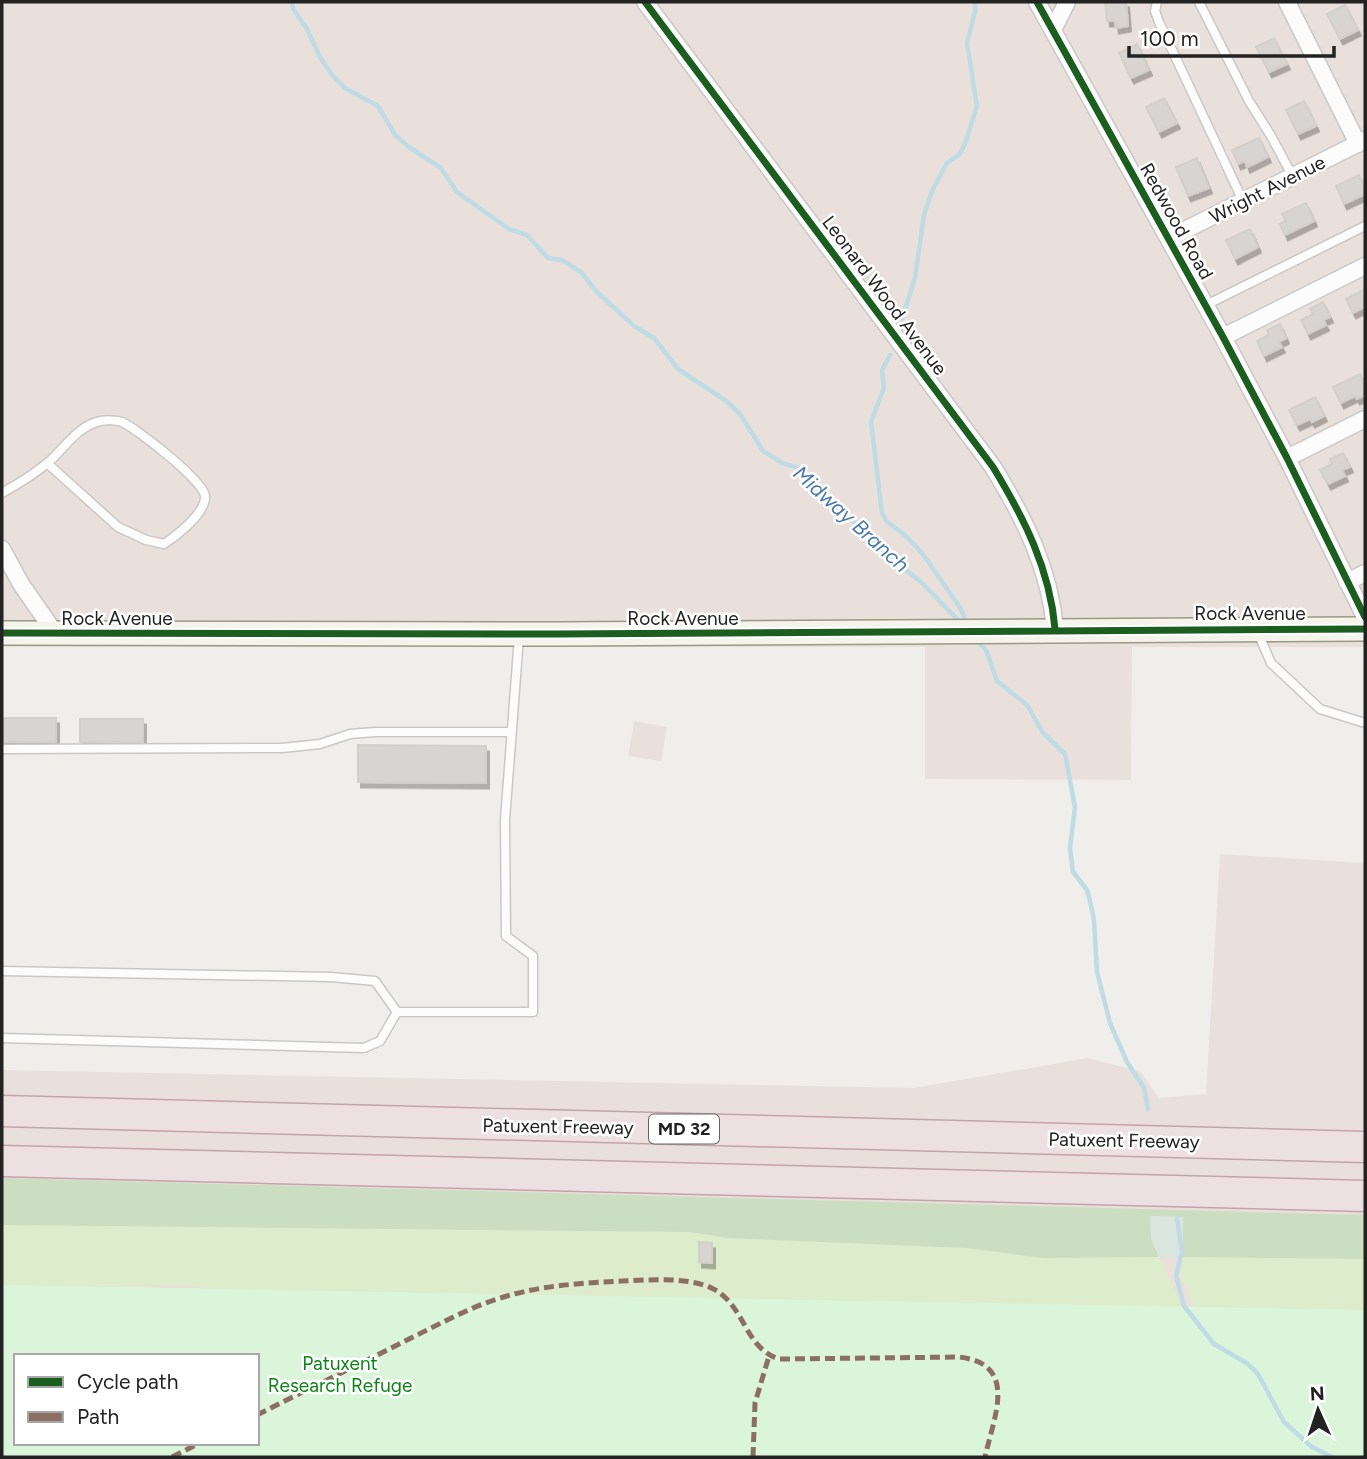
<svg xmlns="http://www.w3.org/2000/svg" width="1367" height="1459" font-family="Figtree,sans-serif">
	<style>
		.military { fill: #eae0db }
		.grass { fill: #ddeccb }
		.forest { fill: #cbdec1 }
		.wetland { fill: #d9e6de }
		.park { fill: #daf5da; fill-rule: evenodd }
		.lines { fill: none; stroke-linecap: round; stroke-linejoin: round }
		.stream { stroke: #bfdbe3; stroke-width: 4.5 }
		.building { fill: #d7d4d2; stroke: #d3d0cc; stroke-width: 2; filter: url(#shadow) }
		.lane-casing { stroke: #c9c8c7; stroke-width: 11 }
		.street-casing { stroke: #c9c8c7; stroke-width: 19 }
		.secondary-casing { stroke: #999a82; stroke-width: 26 }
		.highway-casing { stroke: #c5a2ac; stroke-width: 33 }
		.lane { stroke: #fdfcfc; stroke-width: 8 }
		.street { stroke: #fdfcfc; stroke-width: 16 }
		.secondary { stroke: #f4f4ed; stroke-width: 23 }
		.highway { stroke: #ece0e2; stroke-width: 30 }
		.quiet { stroke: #8d6e63; stroke-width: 5; stroke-dasharray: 10 5; stroke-linecap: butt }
		.cycleway-casing { stroke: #fff; stroke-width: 11 }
		.cycleway { stroke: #1b5e20; stroke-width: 7 }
		.labels { text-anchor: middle; stroke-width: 5; stroke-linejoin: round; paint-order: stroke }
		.shield { fill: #fff; stroke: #646464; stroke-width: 2 }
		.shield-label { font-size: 18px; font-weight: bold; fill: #222 }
		.street-label { font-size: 19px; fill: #222; stroke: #fff }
		.park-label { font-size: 19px; fill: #0c8416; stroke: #fff }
		.water-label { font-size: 21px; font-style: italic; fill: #4a7aab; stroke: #fff }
	</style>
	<defs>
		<filter id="shadow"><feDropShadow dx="3" dy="5.5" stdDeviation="0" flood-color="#0004"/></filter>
	</defs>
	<rect width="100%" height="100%" fill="#f0eeeb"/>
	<path class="military" d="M2,2H1365V647H1132L1131,780L925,779V647H2Z
		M634,721L667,727L661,761L628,756Z
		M1220,854L1365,863V1310L2,1285V1070L914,1088L1088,1058L1141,1072L1159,1098L1206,1094Z"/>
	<path class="grass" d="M2,1225L689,1232L729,1238L967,1248L1043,1258L1159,1257L1186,1315L578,1457H428L257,1443L266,1294L178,1285L57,1289L2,1285Z
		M1182,1257L1365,1259V1324L1271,1308L1199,1314L1181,1278Z"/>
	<path class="forest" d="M2,1178L1365,1215V1259L1182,1257L1183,1217L1151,1216V1238L1159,1257L1043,1258L967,1248L729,1238L689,1232L2,1225Z"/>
	<path class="wetland" d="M1150,1216L1183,1217V1253L1177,1257H1159L1151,1238Z"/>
	<path class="park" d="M2,1285L1365,1310V1457H2ZM16,1356H257V1443H16Z"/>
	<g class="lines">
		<path class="stream" d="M292,2L293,9L307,29L321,59L332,75L345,88L378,106L395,135L409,147L441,168L457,192L509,229L527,235L548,258L562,260L581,272L596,291L634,326L654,338L678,369L725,400L740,414L763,451L782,463L799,468L809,485L823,499L864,530L879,549L920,581L962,624
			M902,319L915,278L924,215L932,191L947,163L959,155L965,144L977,106L967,43L975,12V2
			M890,355L882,370L884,388L871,422L882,513L887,522L904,534L922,553L961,609L966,623
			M975,639L986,650L997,681L1027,705L1043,733L1065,754L1075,807L1070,848L1073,872L1087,890L1090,901L1094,920L1097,972L1110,1023L1127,1062L1144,1088L1148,1109
			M1177,1218L1182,1252L1176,1275L1184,1306L1214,1344L1248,1364L1258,1374L1284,1422L1312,1447L1332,1457"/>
	</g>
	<path class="building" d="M1105,2H1126L1128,26L1116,28L1115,21H1107Z
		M1345,5L1358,30L1340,39L1327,14Z
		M1274,38L1287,64L1269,72L1256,47Z
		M1137,44L1149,70L1131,78L1119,53Z
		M1164,98L1177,123L1159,132L1146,107Z
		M1304,101L1316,126L1298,134L1286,110Z
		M1259,138L1268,157L1247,167L1245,161L1238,164L1232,150Z
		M1197,158L1209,188L1188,196L1176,167Z
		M1359,175L1365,188V194L1344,204L1336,186Z
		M1306,203L1314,221L1285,235L1280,224L1286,221L1282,214Z
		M1250,229L1258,247L1235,259L1226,240Z
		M1365,289V307L1353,313L1346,299Z
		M1323,302L1330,317L1323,320L1326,325L1308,334L1301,320L1313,314L1310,309Z
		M1280,324L1286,338L1279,342L1282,347L1264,356L1257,341L1269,335L1267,330Z
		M1360,374L1365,386V395L1357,399L1355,396L1341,403L1333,387Z
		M1315,397L1324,416L1312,422L1310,419L1297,425L1289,410Z
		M1343,453L1350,467L1342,470L1345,476L1328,484L1320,470L1332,464L1330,459Z
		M2,718H56V742H2Z
		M80,719H143V742H80Z
		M358,745L486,746V783L358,782Z
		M699,1242L712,1243V1263L699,1262Z"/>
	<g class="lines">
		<defs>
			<path id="lane" d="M1157,2L1155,11L1159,22L1243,201
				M1199,2L1249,101L1271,136L1293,177
				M1206,305L1365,226
				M2,493C20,483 36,473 51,460C66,446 79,425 101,421C106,420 116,420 122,422C136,428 204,481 205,496C206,513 177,535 164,544L146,540L118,527L47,463
				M1258,633L1271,663L1320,709L1365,723
				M2,749L282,748L320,744L350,734L375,732H511
				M2,971L331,977L375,981L397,1012
				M397,1012H533V956L506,936L505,820L519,637
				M2,1038L364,1048L380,1041L397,1012"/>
			<path id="street" d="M645,2L993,467C1024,518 1050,569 1055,629
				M1037,2L1223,337L1287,458L1365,617
				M1287,2L1358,144
				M1053,30L1067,2
				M1169,238L1365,140
				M1223,337L1365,266
				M1287,458L1365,419
				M2,549L21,584L55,633
				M1347,582L1365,573"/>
			<path id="secondary" d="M2,633L558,634L1365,629"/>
			<path id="highway" d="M2,1111L1365,1147
				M2,1161L1365,1196"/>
		</defs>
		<use href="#lane" class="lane-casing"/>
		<use href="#street" class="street-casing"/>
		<use href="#secondary" class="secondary-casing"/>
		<use href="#highway" class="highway-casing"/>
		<use href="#lane" class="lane"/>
		<use href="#street" class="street"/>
		<use href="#secondary" class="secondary"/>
		<use href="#highway" class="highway"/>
		<path class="quiet" d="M257,1415C306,1390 356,1366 405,1341C438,1325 471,1306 507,1296C545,1285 583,1283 622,1281C649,1280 681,1277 707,1286C746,1301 742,1347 779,1359L959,1357C1019,1364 994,1416 985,1457
			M172,1457L200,1443
			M753,1457L755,1403L769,1356"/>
		<defs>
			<path id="cycleway" d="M645,2L993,467C1024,518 1050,569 1055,629
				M1037,2L1223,337L1287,458L1365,617
				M2,633L558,634L1365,629"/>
		</defs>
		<use href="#cycleway" class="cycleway-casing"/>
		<use href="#cycleway" class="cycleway"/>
	</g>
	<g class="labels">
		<rect class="shield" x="649" y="1114.5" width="70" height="29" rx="5"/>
		<g class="shield-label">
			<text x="684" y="1135">MD 32</text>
		</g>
		<g class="street-label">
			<text transform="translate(1267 189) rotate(-27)" y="7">Wright Avenue</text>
			<text transform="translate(1177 221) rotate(61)" y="7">Redwood Road</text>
			<text transform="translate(885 295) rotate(53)" y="7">Leonard Wood Avenue</text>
			<text x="1250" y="620">Rock Avenue</text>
			<text x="117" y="625">Rock Avenue</text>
			<text x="683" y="625">Rock Avenue</text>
			<text transform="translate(558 1126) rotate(1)" y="7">Patuxent Freeway</text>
			<text transform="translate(1124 1140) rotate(1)" y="7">Patuxent Freeway</text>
		</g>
		<g class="park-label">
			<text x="340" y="1370">Patuxent<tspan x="340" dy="22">Research Refuge</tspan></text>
		</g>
		<g class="water-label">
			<text transform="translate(851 519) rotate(42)" y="7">Midway Branch</text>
		</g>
	</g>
	<rect width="1367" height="1459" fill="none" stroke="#222222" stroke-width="7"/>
	<rect x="14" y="1354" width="245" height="91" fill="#ffffff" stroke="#a7a7a7" stroke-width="2"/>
	<rect x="28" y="1377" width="35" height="10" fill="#1b5e20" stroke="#a7a7a7" stroke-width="2"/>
	<text x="77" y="1389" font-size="21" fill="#222222">Cycle path</text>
	<rect x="28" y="1412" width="35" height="10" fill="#8d6e63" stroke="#a7a7a7" stroke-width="2"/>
	<text x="77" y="1424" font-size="21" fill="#222222">Path</text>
	<g transform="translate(1318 1410) rotate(357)" stroke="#ffffff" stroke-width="5" paint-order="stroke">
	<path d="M0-5L12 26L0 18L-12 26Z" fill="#222222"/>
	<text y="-10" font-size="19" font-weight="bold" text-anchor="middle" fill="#222222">N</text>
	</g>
	<path d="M1129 46v10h205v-10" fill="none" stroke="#222222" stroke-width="3.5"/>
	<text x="1140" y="46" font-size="21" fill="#222222" stroke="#ffffff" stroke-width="5" paint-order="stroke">100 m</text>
</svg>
